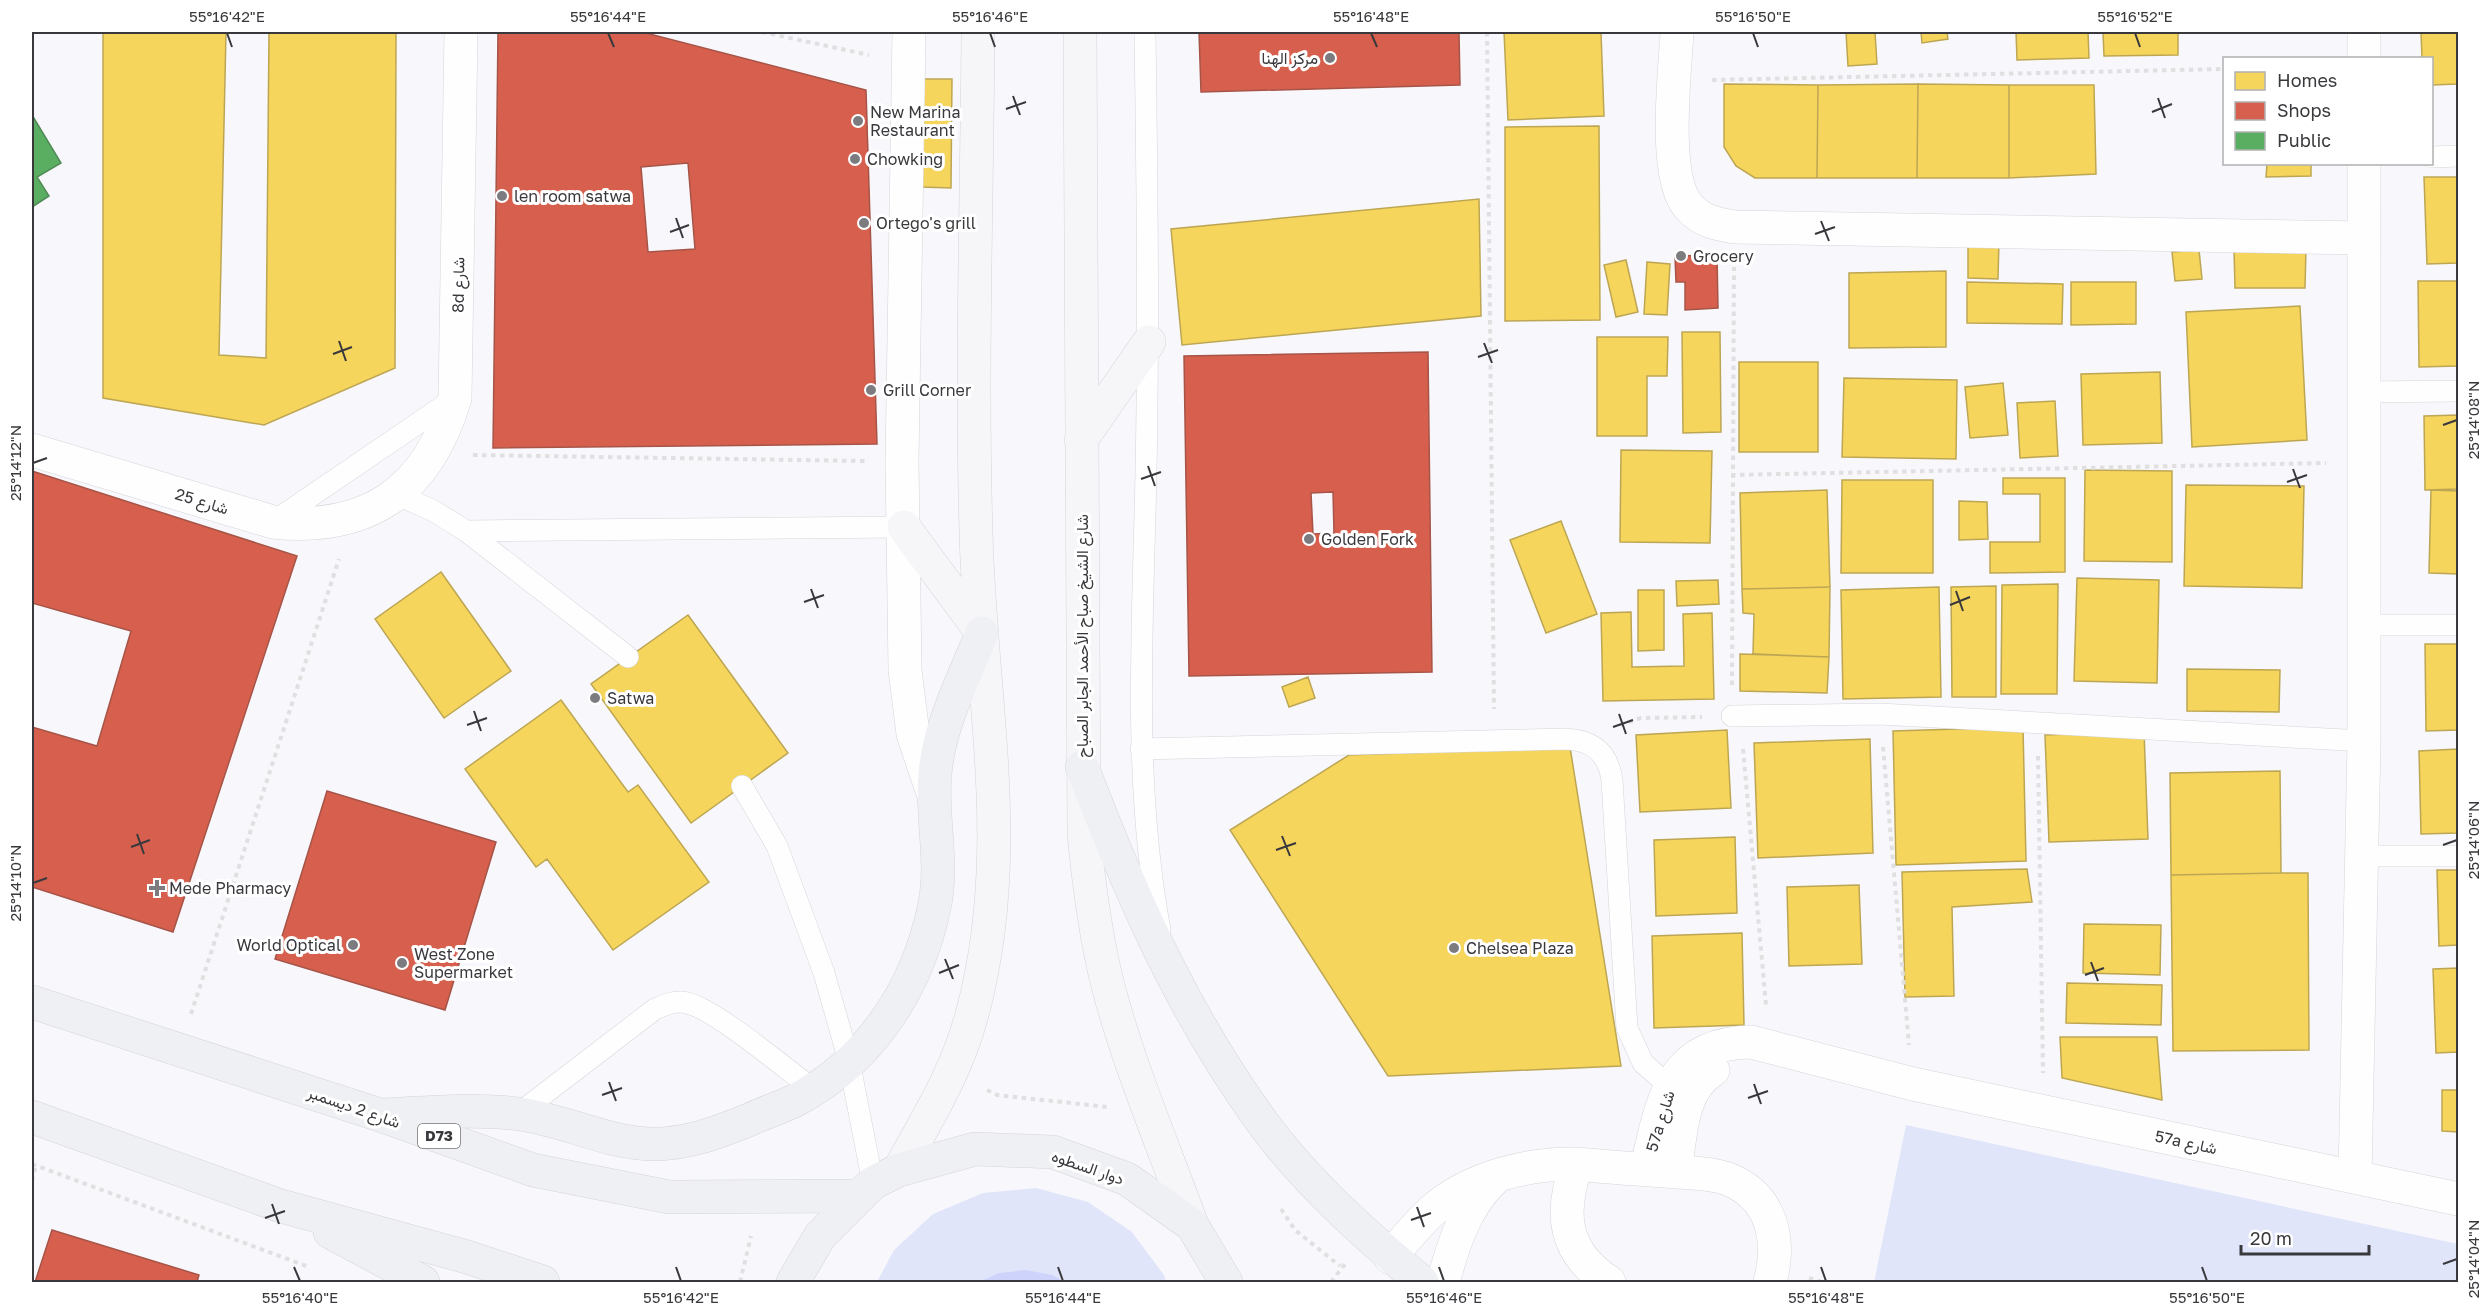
<svg xmlns="http://www.w3.org/2000/svg" width="2490" height="1314" font-family="'Golos Text',Vazirmatn,sans-serif">
	<style>
		.green { fill: #e1e5fa }
		.water { fill: #cdd3fa }
		.homes { fill: #f6d55c; stroke: #bda653; stroke-width: 1.5 }
		.shops { fill: #d6604d; stroke: #a75448; stroke-width: 1.5; fill-rule: evenodd }
		.public { fill: #5aae61; stroke: #508b56; stroke-width: 1.5 }
		.lines { fill: none; stroke-linecap: round; stroke-linejoin: round }
		.service-casing { stroke: #d4d5d8; stroke-width: 22 }
		.minor-casing { stroke: #d4d5d8; stroke-width: 34 }
		.secondary-casing { stroke: #d4d5d8; stroke-width: 34 }
		.primary-casing { stroke: #d5d5d7; stroke-width: 34 }
		.path { stroke: #e0e0e1; stroke-width: 4; stroke-dasharray: 4.5 4.5; stroke-linecap: butt }
		.service { stroke: #fefeff; stroke-width: 21 }
		.minor { stroke: #fefeff; stroke-width: 33 }
		.secondary { stroke: #f6f6f9; stroke-width: 33 }
		.primary { stroke: #eff0f4; stroke-width: 33 }
		.ticks { fill: none; stroke: #39393d; stroke-width: 2 }
		.poi-dot { fill: #7c7c80; stroke: #fff; stroke-width: 2 }
		.labels { text-anchor: middle; stroke-width: 6; stroke-linejoin: round; paint-order: stroke }
		.shield { fill: #fff; stroke: #747477; stroke-width: 1.5 }
		.shield-label { font-size: 15px; font-weight: bold; fill: #39393d }
		.poi-label { font-size: 16px; fill: #39393d; stroke: #fff; text-anchor: start }
		.street-label { font-size: 16px; fill: #39393d; stroke: #fff }
		.neatline { fill: none; stroke: #39393d; stroke-width: 2 }
		.ticks-label { font-size: 15px; text-anchor: middle; fill: #39393d }
	</style>
	<rect width="100%" height="100%" fill="#f8f8fc"/>
	<path class="green" d="M1906,1125L2458,1244V1282H1874Z
		M1036,1188L1088,1202L1132,1232L1164,1275L1166,1282H877L894,1250L933,1214L983,1193Z"/>
	<path class="water" d="M1026,1270L1052,1275L1065,1282H979L999,1273Z"/>
	<path class="homes" d="M103,32H226L219,355L266,358L269,32H396L395,368L264,425L103,398Z
		M1504,32H1601L1604,116L1508,120Z
		M1846,32H1875L1877,64L1848,66Z
		M1921,32H1947L1948,39L1922,43Z
		M2016,32H2088L2089,58L2017,60Z
		M2103,32H2178V55L2104,56Z
		M2421,32H2458V84L2432,85V58H2422Z
		M923,79H952L951,188L922,187Z
		M1724,84L1818,85L1817,178H1755L1736,166L1724,147Z
		M1918,84L1917,178H1817L1818,85Z
		M1918,84L2009,85V178H1917Z
		M2009,85H2094L2096,174L2009,178Z
		M1599,126L1600,320L1505,321V127Z
		M2267,164H2311V176L2266,177Z
		M2424,177H2458V263L2427,264Z
		M1479,199L1481,316L1182,345L1171,229Z
		M1968,239L1999,240L1998,279L1968,278Z
		M2306,248L2305,288H2235L2234,249Z
		M2199,250L2202,279L2175,281L2172,252Z
		M1626,260L1638,312L1616,317L1604,265Z
		M1647,262L1670,264L1667,315L1644,314Z
		M1946,271V347L1849,348V273Z
		M2418,281H2458V366L2419,367Z
		M1967,282L2063,284L2062,324L1967,323Z
		M2071,282H2136V324L2071,325Z
		M2300,306L2307,440L2192,447L2186,312Z
		M1682,332H1720L1721,432L1683,433Z
		M1597,337H1668L1667,376H1647V436H1597Z
		M1739,362H1818V452H1739Z
		M2160,372L2162,443L2083,445L2081,374Z
		M1844,378L1957,380L1956,459L1842,457Z
		M2003,383L2008,435L1970,438L1965,387Z
		M2055,401L2058,456L2020,458L2017,403Z
		M2458,415V489L2425,490L2424,416Z
		M1621,450L1712,451L1710,543L1620,542Z
		M2085,470L2172,471V562L2084,561Z
		M2003,478H2065V572L1990,573V542H2040V494H2003Z
		M1842,480H1933V573H1841Z
		M2186,485L2304,486L2302,588L2184,586Z
		M1827,490L1830,587L1742,589L1740,493Z
		M2431,490L2458,491V574L2429,573Z
		M1959,501L1987,502L1988,539L1959,540Z
		M1561,521L1597,614L1546,633L1510,540Z
		M441,572L511,671L444,718L375,619Z
		M2077,578L2159,580L2157,683L2074,681Z
		M1718,580L1719,604L1677,606L1676,581Z
		M2058,584L2057,694H2001L2002,585Z
		M1996,586V697H1952L1951,587Z
		M1830,587L1829,657L1753,654L1754,614L1743,613L1742,589Z
		M1939,587L1941,697L1843,699L1841,590Z
		M1638,590H1664V650L1638,651Z
		M1631,612L1632,667L1684,666L1683,614L1712,613L1714,699L1603,701L1601,613Z
		M688,615L788,753L691,823L591,684Z
		M2425,644H2458V730L2426,731Z
		M1740,654L1829,657L1827,693L1740,691Z
		M2187,669L2280,670L2279,712L2187,711Z
		M1308,677L1315,698L1289,707L1282,687Z
		M561,700L628,792L638,785L709,882L613,950L547,859L536,867L465,769Z
		M2023,727L2026,861L1896,865L1893,731Z
		M1727,730L1731,808L1640,812L1636,735Z
		M2144,731L2148,839L2049,842L2045,735Z
		M1870,739L1873,853L1758,858L1754,743Z
		M1570,747L1621,1066L1388,1076L1230,830L1349,755Z
		M2458,749V833L2421,834L2419,751Z
		M2280,771L2281,873L2171,875L2170,773Z
		M1735,837L1737,913L1656,916L1654,840Z
		M2027,869L2032,902L1952,907L1954,996L1905,997L1902,872Z
		M2437,870H2458V945L2439,946Z
		M2281,873H2308L2309,1050L2173,1051L2171,875Z
		M1859,885L1862,964L1789,966L1787,887Z
		M2084,924L2161,925L2160,975L2083,973Z
		M1742,933L1744,1025L1654,1028L1652,936Z
		M2458,968V1052L2436,1053L2433,969Z
		M2067,983L2162,985L2161,1025L2066,1023Z
		M2060,1037H2157L2162,1100L2062,1078Z
		M2442,1090H2458V1132L2442,1131Z"/>
	<path class="shops" d="M498,32H642L866,90L877,444L493,448ZM688,163L695,249L648,252L641,167Z
		M1199,32H1459L1460,85L1201,92Z
		M1717,255L1718,308L1685,310V282H1676L1675,256Z
		M1428,352L1432,672L1189,676L1184,356ZM1333,492L1334,533L1313,534L1311,493Z
		M32,471L297,556L173,932L32,887V727L97,746L131,631L32,603Z
		M327,791L496,842L445,1010L275,959Z
		M52,1230L199,1275L197,1282H35Z"/>
	<path class="public" d="M32,115L61,163L37,177L49,196L32,207Z"/>
	<g class="lines">
		<defs>
			<path id="service" d="M1145,32C1147,178 1149,325 1146,472C1143,625 1132,778 1160,930
				M2432,157L2458,156
				M2365,392L2458,391
				M395,494L432,510L466,531L628,657
				M273,522L455,398
				M466,531L904,527
				M2363,625H2458
				M1732,716L1880,714L2364,741
				M1141,749L1565,739C1593,740 1608,753 1612,780L1627,1028L1643,1063L1669,1086
				M742,786L777,846L824,973L849,1061L873,1183
				M2361,856H2458
				M518,1114L655,1009C665,1005 676,1000 687,1003C715,1009 786,1069 813,1089"/>
			<path id="minor" d="M909,32L902,461L905,670L913,734L934,796
				M1677,32C1675,72 1662,178 1689,207C1701,221 1717,224 1734,227L2364,238
				M2364,32V58
				M32,450L273,522C369,532 428,490 455,398L461,32
				M1577,1164C1559,1213 1563,1252 1609,1282
				M1646,1170C1662,1104 1668,1043 1751,1042L1913,1084L2458,1199
				M1675,1172C1681,1136 1680,1090 1713,1070
				M2355,1177L2364,741V164
				M1390,1257C1404,1241 1418,1223 1434,1209C1472,1177 1529,1163 1577,1164C1606,1167 1635,1169 1664,1171C1685,1173 1709,1172 1728,1179C1773,1197 1781,1241 1770,1282
				M1443,1282C1454,1243 1464,1208 1494,1179"/>
			<path id="secondary" d="M1080,32L1084,834C1088,878 1094,922 1103,965C1122,1050 1162,1142 1192,1225
				M1081,440L1149,342
				M904,527L982,633
				M899,1170C926,1121 956,1073 971,1018C1017,853 980,699 976,532C971,366 977,198 978,32"/>
			<path id="primary" d="M1082,767C1131,895 1181,1010 1262,1122C1306,1182 1365,1235 1422,1282
				M32,1002L380,1115L533,1170L669,1197L860,1196
				M380,1115C426,1113 474,1108 519,1114C564,1120 604,1142 650,1144C686,1145 719,1132 751,1119C766,1112 782,1107 796,1100C870,1061 917,989 934,908C944,864 931,818 935,774C939,725 964,678 982,633
				M32,1117L281,1206L467,1257L543,1282
				M330,1232L423,1282
				M793,1282L820,1236L873,1183L899,1170L975,1149L1053,1152L1127,1179L1192,1225L1226,1282"/>
		</defs>
		<use href="#service" class="service-casing"/>
		<use href="#minor" class="minor-casing"/>
		<use href="#secondary" class="secondary-casing"/>
		<use href="#primary" class="primary-casing"/>
		<path class="path" d="M762,32L869,55
			M1487,32L1494,709
			M1712,80L2224,69
			M473,455L865,461
			M1731,475L2326,463
			M1732,685L1734,267
			M1620,725L1641,718L1702,717
			M1883,747L1909,1045
			M1743,749L1766,1005
			M2038,756L2043,1073
			M191,1014L339,559
			M987,1090L997,1095L1107,1107
			M32,1164L309,1267
			M32,1181L36,1164
			M1281,1209L1295,1230L1340,1266
			M1809,1278L1822,1282
			M740,1282L751,1236
			M1331,1282L1345,1264"/>
		<use href="#service" class="service"/>
		<use href="#minor" class="minor"/>
		<use href="#secondary" class="secondary"/>
		<use href="#primary" class="primary"/>
	</g>
	<path class="ticks" d="M227,33L232,47M608,33L614,47M990,33L995,47M1371,33L1377,47M1753,33L1758,47M2135,33L2140,47M1013,96L1020,115M2158,98L2165,118M1006,109L1026,102M2152,112L2172,104M676,218L683,238M1821,221L1829,241M670,232L689,225M1815,234L1835,227M339,341L346,361M1484,343L1492,363M333,354L352,347M1478,357L1498,350M2443,425L2457,420M33,463L47,458M1148,466L1155,486M2293,469L2300,488M1141,479L1161,472M2287,482L2307,475M811,589L818,608M1956,591L1963,611M804,602L824,595M1950,605L1970,597M474,711L481,731M1619,714L1626,734M467,725L487,718M1613,727L1633,720M137,834L144,854M1282,836L1290,856M2443,845L2457,840M131,847L150,840M1276,850L1296,843M33,883L47,878M945,959L953,979M2091,962L2098,981M939,973L959,965M2085,975L2104,968M609,1082L616,1101M1754,1084L1761,1104M602,1095L622,1088M1748,1098L1768,1091M272,1204L279,1224M1417,1207L1424,1227M265,1218L285,1211M1411,1220L1431,1213M2443,1264L2457,1259M294,1267L300,1281M676,1267L681,1281M1058,1267L1063,1281M1439,1267L1444,1281M1821,1267L1826,1281M2202,1267L2207,1281"/>
	<g class="poi-dot">
		<circle cx="1330" cy="58" r="6"/>
		<circle cx="858" cy="121" r="6"/>
		<circle cx="855" cy="159" r="6"/>
		<circle cx="502" cy="196" r="6"/>
		<circle cx="864" cy="223" r="6"/>
		<circle cx="1681" cy="256" r="6"/>
		<circle cx="871" cy="390" r="6"/>
		<circle cx="1309" cy="539" r="6"/>
		<circle cx="595" cy="698" r="6"/>
		<path d="M154 879h6v6h6v6h-6v6h-6v-6h-6v-6h6z"/>
		<circle cx="353" cy="945" r="6"/>
		<circle cx="1454" cy="948" r="6"/>
		<circle cx="402" cy="963" r="6"/>
	</g>
	<g class="labels">
		<rect class="shield" x="418" y="1124" width="42" height="24" rx="4.5"/>
		<g class="shield-label">
			<text x="439" y="1141">D73</text>
		</g>
		<g class="poi-label">
			<text x="1318" y="64" text-anchor="end">مركز الهنا</text>
			<text x="870" y="118">New Marina<tspan x="870" dy="18">Restaurant</tspan></text>
			<text x="867" y="165">Chowking</text>
			<text x="514" y="202">len room satwa</text>
			<text x="876" y="229">Ortego's grill</text>
			<text x="1693" y="262">Grocery</text>
			<text x="883" y="396">Grill Corner</text>
			<text x="1321" y="545">Golden Fork</text>
			<text x="607" y="704">Satwa</text>
			<text x="169" y="894">Mede Pharmacy</text>
			<text x="341" y="951" text-anchor="end">World Optical</text>
			<text x="1466" y="954">Chelsea Plaza</text>
			<text x="414" y="960">West Zone<tspan x="414" dy="18">Supermarket</tspan></text>
		</g>
		<g class="street-label">
			<text transform="translate(458 285) rotate(-89)" y="6">8d شارع</text>
			<text transform="translate(202 501) rotate(17)" y="6">شارع 25</text>
			<text transform="translate(1082 636) rotate(-90)" y="6">شارع الشيخ صباح الأحمد الجابر الصباح</text>
			<text transform="translate(354 1107) rotate(19)" y="6">شارع 2 ديسمبر</text>
			<text transform="translate(1660 1121) rotate(-73)" y="6">57a شارع</text>
			<text transform="translate(2186 1142) rotate(12)" y="6">57a شارع</text>
			<text transform="translate(1088 1167) rotate(19)" y="6">دوار السطوه</text>
		</g>
	</g>
	<rect width="2490" height="1314" fill="none" stroke="#ffffff" stroke-width="66"/>
	<rect x="2223" y="57" width="210" height="108" fill="#ffffff" stroke="#b0b0b1" stroke-width="1.5"/>
	<rect x="2235" y="72" width="30" height="18" fill="#f6d55c" stroke="#b0b0b1" stroke-width="1.5"/>
	<text x="2277" y="87" font-size="18" fill="#39393d">Homes</text>
	<rect x="2235" y="102" width="30" height="18" fill="#d6604d" stroke="#b0b0b1" stroke-width="1.5"/>
	<text x="2277" y="117" font-size="18" fill="#39393d">Shops</text>
	<rect x="2235" y="132" width="30" height="18" fill="#5aae61" stroke="#b0b0b1" stroke-width="1.5"/>
	<text x="2277" y="147" font-size="18" fill="#39393d">Public</text>
	<path d="M2241 1245v9h128v-9" fill="none" stroke="#39393d" stroke-width="3"/>
	<text x="2250" y="1245" font-size="18" fill="#39393d" stroke="#ffffff" stroke-width="4.5" paint-order="stroke">20 m</text>
	<rect x="33" y="33" width="2424" height="1248" class="neatline"/>
	<g class="ticks-label">
		<text x="227" y="22">55°16'42"E</text>
		<text x="608" y="22">55°16'44"E</text>
		<text x="990" y="22">55°16'46"E</text>
		<text x="1371" y="22">55°16'48"E</text>
		<text x="1753" y="22">55°16'50"E</text>
		<text x="2135" y="22">55°16'52"E</text>
		<text transform="translate(2474 420) rotate(-90)" y="5">25°14'08"N</text>
		<text transform="translate(16 463) rotate(-90)" y="5">25°14'12"N</text>
		<text transform="translate(2474 840) rotate(-90)" y="5">25°14'06"N</text>
		<text transform="translate(16 883) rotate(-90)" y="5">25°14'10"N</text>
		<text transform="translate(2474 1259) rotate(-90)" y="5">25°14'04"N</text>
		<text x="300" y="1303">55°16'40"E</text>
		<text x="681" y="1303">55°16'42"E</text>
		<text x="1063" y="1303">55°16'44"E</text>
		<text x="1444" y="1303">55°16'46"E</text>
		<text x="1826" y="1303">55°16'48"E</text>
		<text x="2207" y="1303">55°16'50"E</text>
	</g>
</svg>
